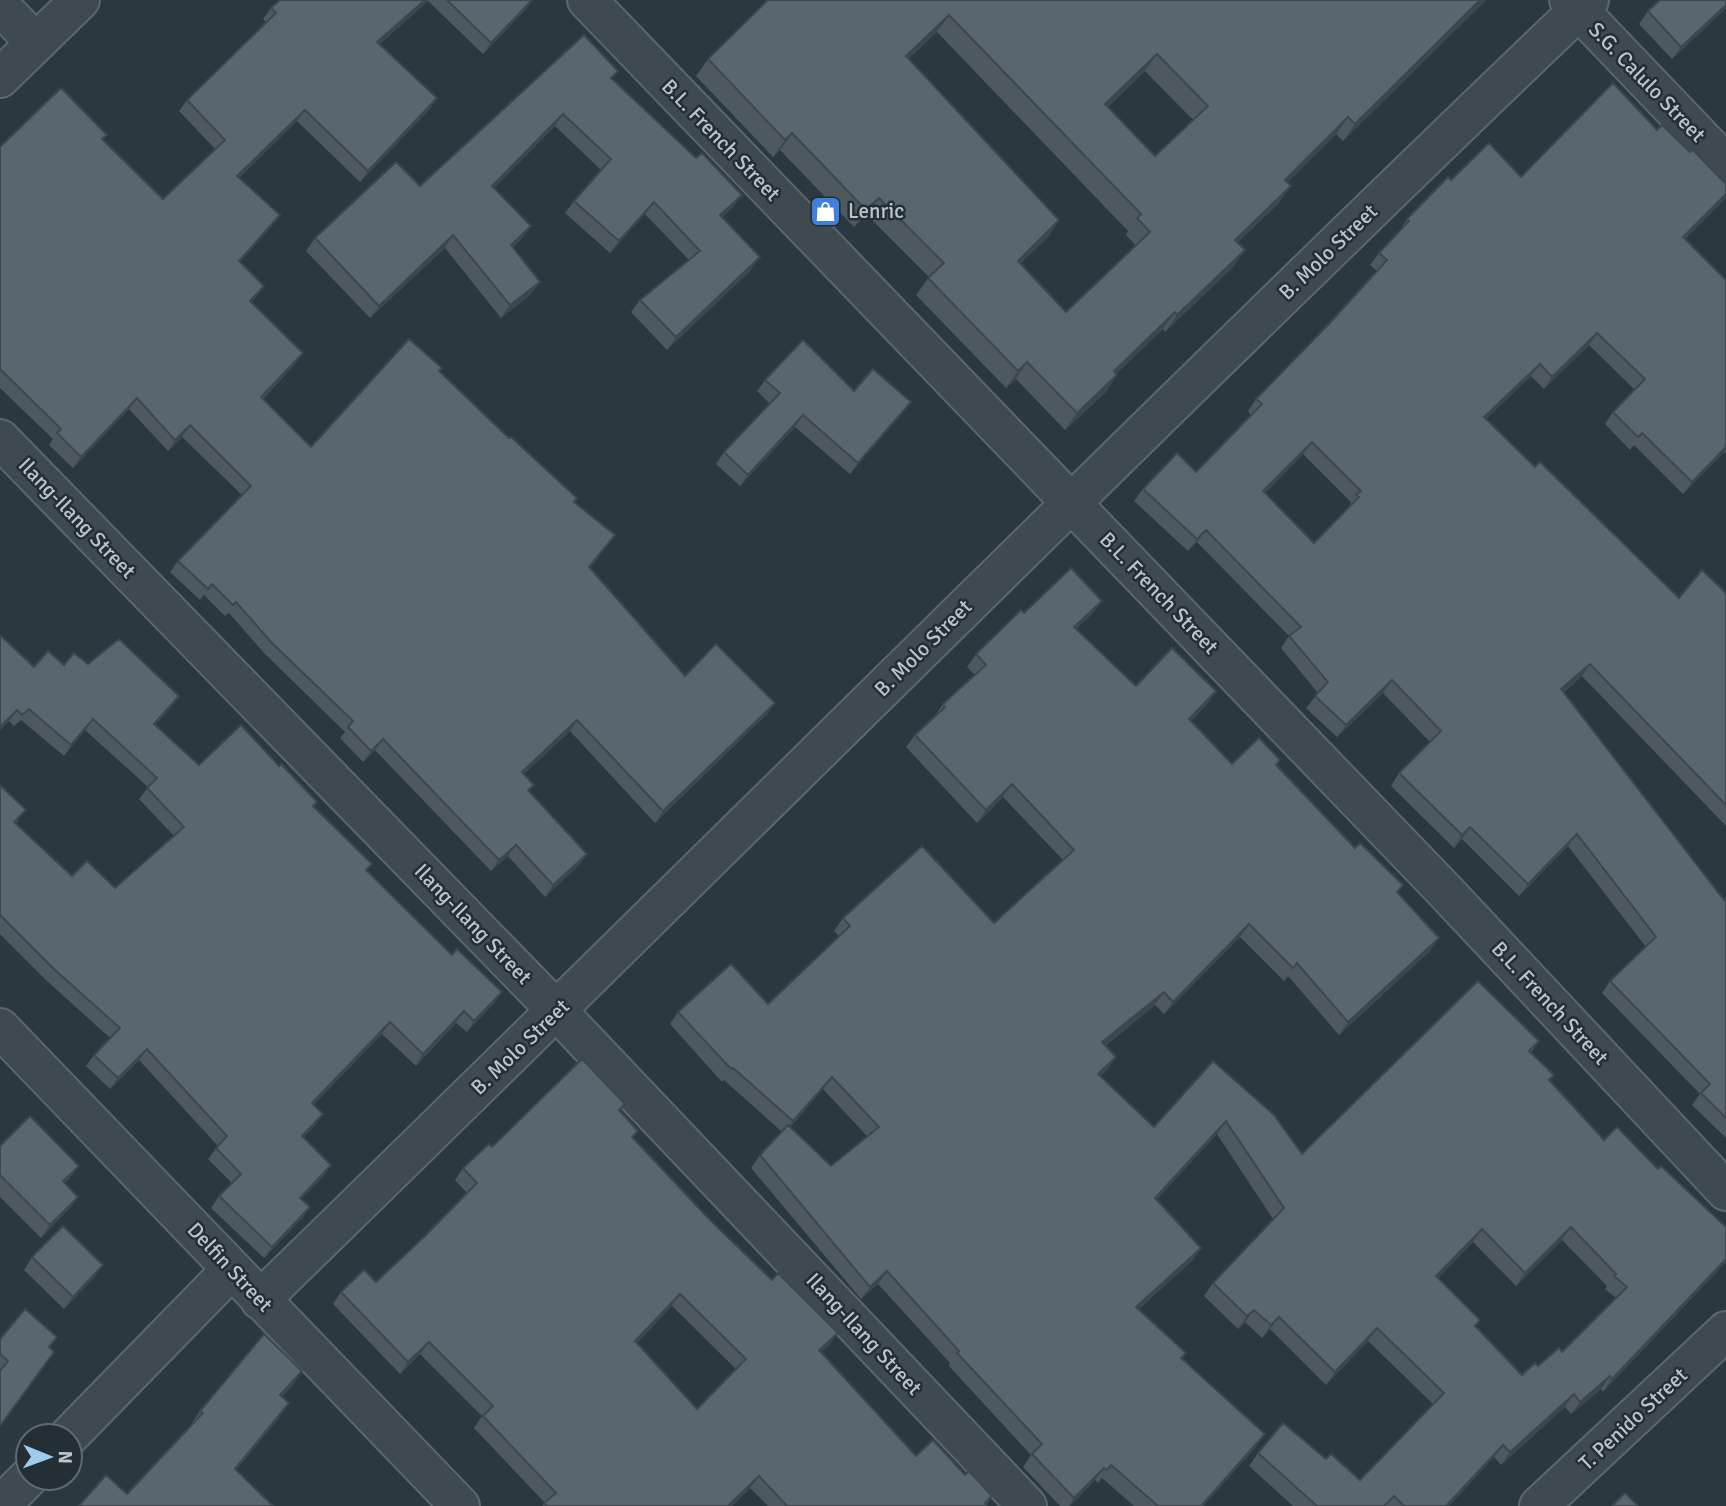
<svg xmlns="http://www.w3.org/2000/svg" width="1726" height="1506" font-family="Signika,sans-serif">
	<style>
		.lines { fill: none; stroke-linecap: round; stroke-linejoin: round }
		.minor-casing { stroke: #5c676d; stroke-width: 42 }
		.minor { stroke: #3e4950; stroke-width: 38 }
		.wall { fill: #4d585f; fill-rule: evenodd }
		.shaded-wall { fill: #3e474e }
		.building { fill: #59666f; stroke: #3e474e; stroke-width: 2; fill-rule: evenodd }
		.labels { text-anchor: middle; stroke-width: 5; stroke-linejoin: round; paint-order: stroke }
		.street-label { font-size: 21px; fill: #bbc4ca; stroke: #232e35 }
		.poi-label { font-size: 21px; fill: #bbc4ca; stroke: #232e35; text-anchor: start }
	</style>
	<rect width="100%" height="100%" fill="#2b3840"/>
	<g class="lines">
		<defs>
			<path id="minor" d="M587,0L1444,890L1726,1191
				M1569,0L1726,164
				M0,6L36,43
				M0,78L80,0
				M0,439L557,1011L1027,1506
				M0,1028L460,1506
				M260,1300C704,868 1141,429 1589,0
				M69,1436L232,1269
				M0,1506L28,1478
				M1539,1506L1726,1331"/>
		</defs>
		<use href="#minor" class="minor-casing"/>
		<use href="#minor" class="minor"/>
	</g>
	<path class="wall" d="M280,0H532L527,8L483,54L428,1L380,44L437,98L429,110L360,182L297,121L239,178L272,226L240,262L256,297L251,303L303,353L295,364L263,399L311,447L440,371L574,502L607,546L590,568L685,676L775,703L767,714L655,823L570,731L524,774L529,791L587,854L579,865L545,897L508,856L491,871L375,750L363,762L340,738L345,732L264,653L229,613L225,616L204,595L200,600L170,572L178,561L242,495L182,437L168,451L129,409L73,468L49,445L53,439L0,388V147L107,135L103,140L163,199L215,149L179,111L187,100L266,22L263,19L271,8Z
		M768,0H1486L1343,141L1336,134L1287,182L1279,203L1237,243L1245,250L1233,267L1165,332L1163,329L1116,374L1106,392L1065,430L1016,379L1006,388L916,295L929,277L867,215L854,227L780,150L773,157L696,76L708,59ZM937,32L1128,231L1126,235L1136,246L1066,312L1021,263L1048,237L1059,220L908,59ZM1145,71L1193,120L1155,156L1108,107Z
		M1726,0V8L1724,10L1672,59L1639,24L1648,11Z
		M613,79L696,158L742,195L733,207L722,217L751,270L667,350L631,312L640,300L689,260L645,214L610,253L565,213L574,201L601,170L555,126L494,188L531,226L522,238L513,247L531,294L501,318L445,248L370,318L306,251L315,238L420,186Z
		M1657,130L1690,152L1726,184V197L1722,202L1685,239L1726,280V454L1724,452L1683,494L1634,445L1630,450L1605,424L1613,412L1635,390L1589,345L1544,389L1531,376L1486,419L1535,467L1679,598L1726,593V826L1582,676L1564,692L1724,900L1726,898V1138L1692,1105L1700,1094L1602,993L1610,981L1646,947L1568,846L1519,896L1462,839L1454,848L1391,786L1399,773L1430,742L1383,693L1337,737L1306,708L1318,693L1281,648L1289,636L1197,542L1188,551L1134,501L1143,489L1196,472L1251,415L1248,411L1256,399L1328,325L1377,271L1370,265L1379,253L1399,232L1407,219L1451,180L1521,177ZM1303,454L1351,502L1348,508L1314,543L1265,493Z
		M765,380L854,391L902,413L850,474L795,427L740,486L716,464L724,452L770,404L757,391Z
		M1024,613H1093L1076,629L1136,686L1216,691L1207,704L1191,721L1232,764L1277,765L1355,848L1403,885L1398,893L1430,951L1339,1035L1288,976L1284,981L1240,937L1164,1014L1155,1005L1105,1046L1116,1057L1107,1070L1100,1076L1154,1127L1213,1061L1302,1154L1539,1041L1531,1053L1554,1075L1550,1081L1604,1140L1658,1169L1726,1227V1262L1603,1392L1601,1389L1571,1414L1565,1407L1501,1465L1494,1457L1449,1506H1293L1249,1466L1258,1453L1326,1459L1360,1480L1433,1404L1368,1341L1326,1385L1270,1329L1262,1338L1245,1322L1238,1329L1204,1296L1213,1283L1273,1219L1217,1134L1156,1200L1201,1248L1192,1261L1139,1309L1186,1353L1182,1359L1256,1447L1203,1506H1134L1102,1478L1098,1483L1095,1480L1070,1506H1060L1023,1467L1031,1455L949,1366L950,1363L878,1284L861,1299L751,1168L760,1155L782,1132L724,1080L722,1082L670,1024L678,1012L768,1004L839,936L834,931L843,918L994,923L1063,860L1003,797L977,823L906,747L915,735L934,717L943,704L975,675L967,667L976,654ZM823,1089L867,1136L831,1166L790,1127ZM1562,1240L1607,1286L1605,1289L1616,1298L1562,1352L1522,1375L1476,1326L1438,1278L1473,1242L1516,1286Z
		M0,635L34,667L64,665L88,664L179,696L171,707L155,725L199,765L279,766L317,802L313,806L367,871L452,955L502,992L494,1003L467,1032L456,1023L416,1066L382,1034L313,1105L323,1114L315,1125L304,1137L331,1165L323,1177L301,1199L310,1207L302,1218L264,1258L211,1208L219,1196L232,1183L208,1159L218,1146L139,1060L110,1089L86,1066L94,1055L110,1038L47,981L0,934V785L18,821L16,824L72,876L115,888L174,836L139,799L148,787L85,730L64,756L21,720L14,726L9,721L0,730Z
		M620,1112L638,1131L633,1138L711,1221L772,1280L838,1333L829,1345L821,1352L916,1456L965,1475L992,1496L986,1505L987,1506H768L750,1488L732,1506H542L545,1503L474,1428L482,1416L420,1354L400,1374L333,1304L341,1292L376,1282L425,1236L467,1193L455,1180L463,1168L492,1147ZM672,1306L736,1369L697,1409L637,1343Z
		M0,1146L70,1178L65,1183L78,1197L69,1209L41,1238L0,1197Z
		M32,1257L94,1278L64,1309L24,1270Z
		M0,1339L50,1347L0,1427Z
		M302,1371L292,1386L282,1397L279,1418L236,1470L127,1494L191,1426H190L200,1411Z"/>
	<path class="shaded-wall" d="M425,0H429L370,53L377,42Z
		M532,0L527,8L483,54L491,43Z
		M1480,0H1486L1343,141L1355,124Z
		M1726,5V8L1724,10L1672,59L1681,47Z
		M949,15L937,32L894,73L906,56Z
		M1157,54L1145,71L1093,121L1105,104Z
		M437,98L429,110L360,182L368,171Z
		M305,110L297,121L229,188L237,176Z
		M563,114L555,126L484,199L492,186Z
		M1348,117L1336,134L1273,197L1285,180Z
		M792,133L780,150L773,157L785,140Z
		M1291,186L1279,203L1223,257L1235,240Z
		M1726,194V197L1722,202L1674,249L1683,237Z
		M742,195L733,207L712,228L720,215Z
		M879,198L867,215L854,227L866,210Z
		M654,202L645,214L610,253L619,241Z
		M280,215L272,226L231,272L239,261Z
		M1059,220L1048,237L1006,277L1018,261Z
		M531,226L522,238L502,257L511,245Z
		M453,235L445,248L370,318L379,306Z
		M1245,250L1233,267L1165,332L1177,315Z
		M760,257L751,270L667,350L676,337Z
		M540,282L531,294L501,318L510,305Z
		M264,286L256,297L242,313L250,301Z
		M1175,312L1163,329L1102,388L1114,371Z
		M1597,333L1589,345L1544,389L1552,377Z
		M303,353L295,364L253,408L261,397Z
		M1027,362L1016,379L1006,388L1018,371Z
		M1540,364L1531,376L1475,429L1484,417Z
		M1117,375L1106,392L1065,430L1077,413Z
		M137,398L129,409L73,468L81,457Z
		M911,402L902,413L850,474L858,463Z
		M803,415L795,427L740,486L748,475Z
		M190,425L182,437L168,451L175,440Z
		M1312,442L1303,454L1254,503L1263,491Z
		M1726,447V450L1724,452L1683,494L1692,482Z
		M1206,530L1197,542L1188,551L1197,539Z
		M1102,601L1093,613L1065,640L1074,627Z
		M1590,664L1582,676L1553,701L1561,689Z
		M1392,680L1383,693L1337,737L1346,725Z
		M1216,691L1207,704L1180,732L1189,719Z
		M179,696L171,707L146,735L154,724Z
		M775,703L767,714L655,823L663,811Z
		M17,710L9,721L0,730V727Z
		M93,719L85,730L64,756L71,745Z
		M577,720L570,731L514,783L522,772Z
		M383,739L375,750L363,762L371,751Z
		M1012,784L1003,797L977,823L986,810Z
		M1470,827L1462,839L1454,848L1462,835Z
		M1577,834L1568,846L1519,896L1528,884Z
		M516,845L508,856L491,871L499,860Z
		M587,854L579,865L545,897L553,885Z
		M1249,924L1240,937L1164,1014L1173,1002Z
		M1439,938L1430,951L1339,1035L1348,1022Z
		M502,992L494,1003L467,1032L474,1021Z
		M1164,992L1155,1005L1093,1055L1102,1042Z
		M464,1011L456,1023L416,1066L423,1054Z
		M390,1022L382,1034L304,1115L312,1103Z
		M147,1049L139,1060L110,1089L118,1078Z
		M1116,1057L1107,1070L1089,1087L1098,1074Z
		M832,1077L823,1089L784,1133L793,1121Z
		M323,1114L315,1125L294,1147L302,1136Z
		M1226,1121L1217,1134L1146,1211L1155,1198Z
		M331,1165L323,1177L292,1209L300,1198Z
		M79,1166L70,1178L55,1194L63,1181Z
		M78,1197L69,1209L41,1238L50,1225Z
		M310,1207L302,1218L264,1258L272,1247Z
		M1571,1227L1562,1240L1516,1286L1525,1273Z
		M1482,1229L1473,1242L1427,1289L1436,1276Z
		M1201,1248L1192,1261L1127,1320L1136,1307Z
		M1726,1259V1262L1603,1392L1612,1379Z
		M103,1265L94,1278L64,1309L73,1297Z
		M887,1271L878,1284L861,1299L870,1287Z
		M680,1294L672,1306L627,1353L635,1341Z
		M1254,1310L1245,1322L1238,1329L1247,1316Z
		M1279,1317L1270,1329L1262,1338L1271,1325Z
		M1377,1328L1368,1341L1326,1385L1335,1372Z
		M838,1333L829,1345L811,1362L819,1350Z
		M429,1342L420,1354L400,1374L408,1362Z
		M302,1371L292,1386L270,1410L280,1395Z
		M1610,1376L1601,1389L1571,1414L1580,1402Z
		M1574,1394L1565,1407L1501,1465L1510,1452Z
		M289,1403L279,1418L224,1484L235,1469Z
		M1265,1434L1256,1447L1203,1506H1201Z
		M1503,1445L1494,1457L1449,1506H1446Z
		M1104,1468L1095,1480L1070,1506H1069L1074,1498Z
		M759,1476L750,1488L732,1506H728Z"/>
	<path class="building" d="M280,0H425L377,42L437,98L368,171L305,110L237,176L280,215L239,261L264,286L250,301L303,353L261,397L311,447L409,339L442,368L439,371L509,438L511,437L577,498L574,502L615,535L589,567L685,676L716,644L775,703L663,811L577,720L522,772L534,785L528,790L587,854L553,885L516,845L499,860L383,739L371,751L348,727L353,721L271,642L236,602L233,605L212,584L208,589L178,561L251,486L190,425L175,440L137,398L81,457L57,433L61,429L0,369V147L61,88L107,135L102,139L163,199L225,140L187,100L276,13L271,8Z
		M447,0H532L491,43Z
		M768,0H1480L1355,124L1348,117L1285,180L1291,186L1235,240L1245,250L1177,315L1175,312L1114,371L1117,375L1077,413L1027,362L1018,371L928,278L944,263L879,198L866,210L792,133L785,140L708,59ZM949,15L1141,214L1137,218L1150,232L1066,312L1018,261L1059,220L906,56ZM1157,54L1208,106L1155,156L1105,104Z
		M1660,0H1726V5L1681,47L1648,11Z
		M584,35L618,71L611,78L696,158L702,153L742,195L720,215L760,257L676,337L640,300L700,251L654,202L619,241L574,201L611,159L563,114L492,186L531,226L511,245L540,282L510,305L453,235L379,306L315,238L396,162L420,186Z
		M1613,83L1657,130L1662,125L1690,152L1692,149L1726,184V194L1683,237L1726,280V447L1692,482L1642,433L1638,437L1613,412L1645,379L1597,333L1552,377L1540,364L1484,417L1535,467L1540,462L1679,598L1702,570L1726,593V805L1590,664L1561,689L1724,900L1726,898V1118L1701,1093L1710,1084L1610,981L1656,937L1577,834L1528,884L1470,827L1462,835L1399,773L1441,731L1392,680L1346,725L1315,696L1328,682L1289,636L1301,627L1206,530L1197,539L1143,489L1177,453L1196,472L1262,404L1256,399L1328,325L1387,260L1379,253L1409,221L1407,219L1448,177L1451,180L1489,143L1521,177ZM1312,442L1361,491L1356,495L1359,497L1314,543L1263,491Z
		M803,340L854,391L873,369L911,402L858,463L803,415L748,475L724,452L780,393L765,380Z
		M1071,568L1102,601L1074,627L1136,686L1172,648L1216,691L1189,719L1232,764L1259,738L1280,760L1276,765L1355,848L1360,843L1403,885L1397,892L1439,938L1348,1022L1297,963L1293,968L1249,924L1173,1002L1164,992L1102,1042L1116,1057L1098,1074L1154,1127L1213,1061L1274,1115L1302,1154L1478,981L1539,1041L1529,1051L1554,1075L1549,1080L1604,1140L1617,1127L1658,1169L1661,1166L1726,1227V1259L1612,1379L1610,1376L1580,1402L1574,1394L1510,1452L1503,1445L1446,1506H1404L1394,1496L1384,1506H1317L1258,1453L1283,1423L1326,1459L1331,1454L1360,1480L1444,1393L1377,1328L1335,1372L1279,1317L1271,1325L1254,1310L1247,1316L1213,1283L1284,1208L1226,1121L1155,1198L1201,1248L1136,1307L1186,1353L1181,1358L1265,1434L1201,1506H1158L1111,1465L1107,1470L1104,1468L1074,1498L1032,1454L1042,1444L957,1353L959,1351L887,1271L870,1287L760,1155L788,1125L831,1166L879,1127L832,1077L793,1121L733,1068L731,1069L678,1012L731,964L768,1004L850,926L843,918L922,846L994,923L1074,850L1012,784L986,810L915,735L945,707L943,704L986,665L976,654L1021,610L1024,613ZM1571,1227L1616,1274L1614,1276L1627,1287L1562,1352L1559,1348L1538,1366L1535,1363L1522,1375L1475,1326L1480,1320L1436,1276L1482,1229L1525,1273Z
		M0,635L34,667L48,651L64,665L74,653L88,664L119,639L179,696L154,724L199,765L241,725L279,766L281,764L317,802L313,806L372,864L366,870L452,955L457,949L502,992L474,1021L464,1011L423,1054L390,1022L312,1103L323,1114L302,1136L331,1165L300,1198L310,1207L272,1247L219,1196L241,1174L216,1148L227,1136L147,1049L118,1078L94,1055L120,1028L55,970L0,915V785L26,810L14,822L72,876L87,861L115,888L184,827L147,788L157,778L93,719L71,745L29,709L22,715L17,710L0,727Z
		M582,1059L625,1104L619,1110L638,1131L632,1137L711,1221L772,1280L778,1273L838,1333L819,1350L916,1456L933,1440L965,1475L969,1471L992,1496L985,1503L987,1506H787L759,1476L728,1506H547L544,1503L556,1493L483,1416L493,1406L429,1342L408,1362L341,1292L364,1270L376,1282L425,1236L477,1183L463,1168L489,1144L492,1147ZM680,1294L746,1359L697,1409L635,1341Z
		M30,1116L79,1166L63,1181L78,1197L50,1225L0,1175V1146Z
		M63,1226L103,1265L73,1297L32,1257Z
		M25,1309L57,1337L49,1347L54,1352L0,1426V1371L8,1361L0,1354V1339Z
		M264,1334L302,1371L280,1395L289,1403L235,1469L273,1506H79L106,1475L127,1494L203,1413L200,1411Z
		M1625,1493L1638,1506H1612Z"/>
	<defs>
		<symbol id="shop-square" viewBox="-11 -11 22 22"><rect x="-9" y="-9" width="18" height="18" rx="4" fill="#3f7fe0" stroke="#232e35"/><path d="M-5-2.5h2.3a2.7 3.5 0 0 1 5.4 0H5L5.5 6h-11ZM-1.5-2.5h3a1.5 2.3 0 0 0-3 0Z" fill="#fff"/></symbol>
	</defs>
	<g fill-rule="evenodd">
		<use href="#shop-square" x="808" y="194" width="35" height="35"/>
	</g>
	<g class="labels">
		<g class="street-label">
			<text transform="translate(1647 82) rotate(46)" y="7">S.G. Calulo Street</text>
			<text transform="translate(721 140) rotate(46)" y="7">B.L. French Street</text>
			<text transform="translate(1328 252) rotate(-44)" y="7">B. Molo Street</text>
			<text transform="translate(77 518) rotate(46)" y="7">Ilang-Ilang Street</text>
			<text transform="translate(1159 593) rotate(46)" y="7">B.L. French Street</text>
			<text transform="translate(923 648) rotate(-45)" y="7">B. Molo Street</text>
			<text transform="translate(473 924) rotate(46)" y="7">Ilang-Ilang Street</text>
			<text transform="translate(1550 1003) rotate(47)" y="7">B.L. French Street</text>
			<text transform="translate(520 1047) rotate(-44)" y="7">B. Molo Street</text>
			<text transform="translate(230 1267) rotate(47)" y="7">Delfin Street</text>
			<text transform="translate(864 1334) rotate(47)" y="7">Ilang-Ilang Street</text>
			<text transform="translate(1633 1419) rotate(-43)" y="7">T. Penido Street</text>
		</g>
		<g class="poi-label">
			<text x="848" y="218">Lenric</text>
		</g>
	</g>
	<g transform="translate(49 1457) rotate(91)"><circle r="33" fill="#232e35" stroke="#606a71" stroke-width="2"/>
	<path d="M0-5L12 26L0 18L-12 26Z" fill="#9fcbec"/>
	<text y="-10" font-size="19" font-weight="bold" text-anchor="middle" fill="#bbc4ca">N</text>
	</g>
</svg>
